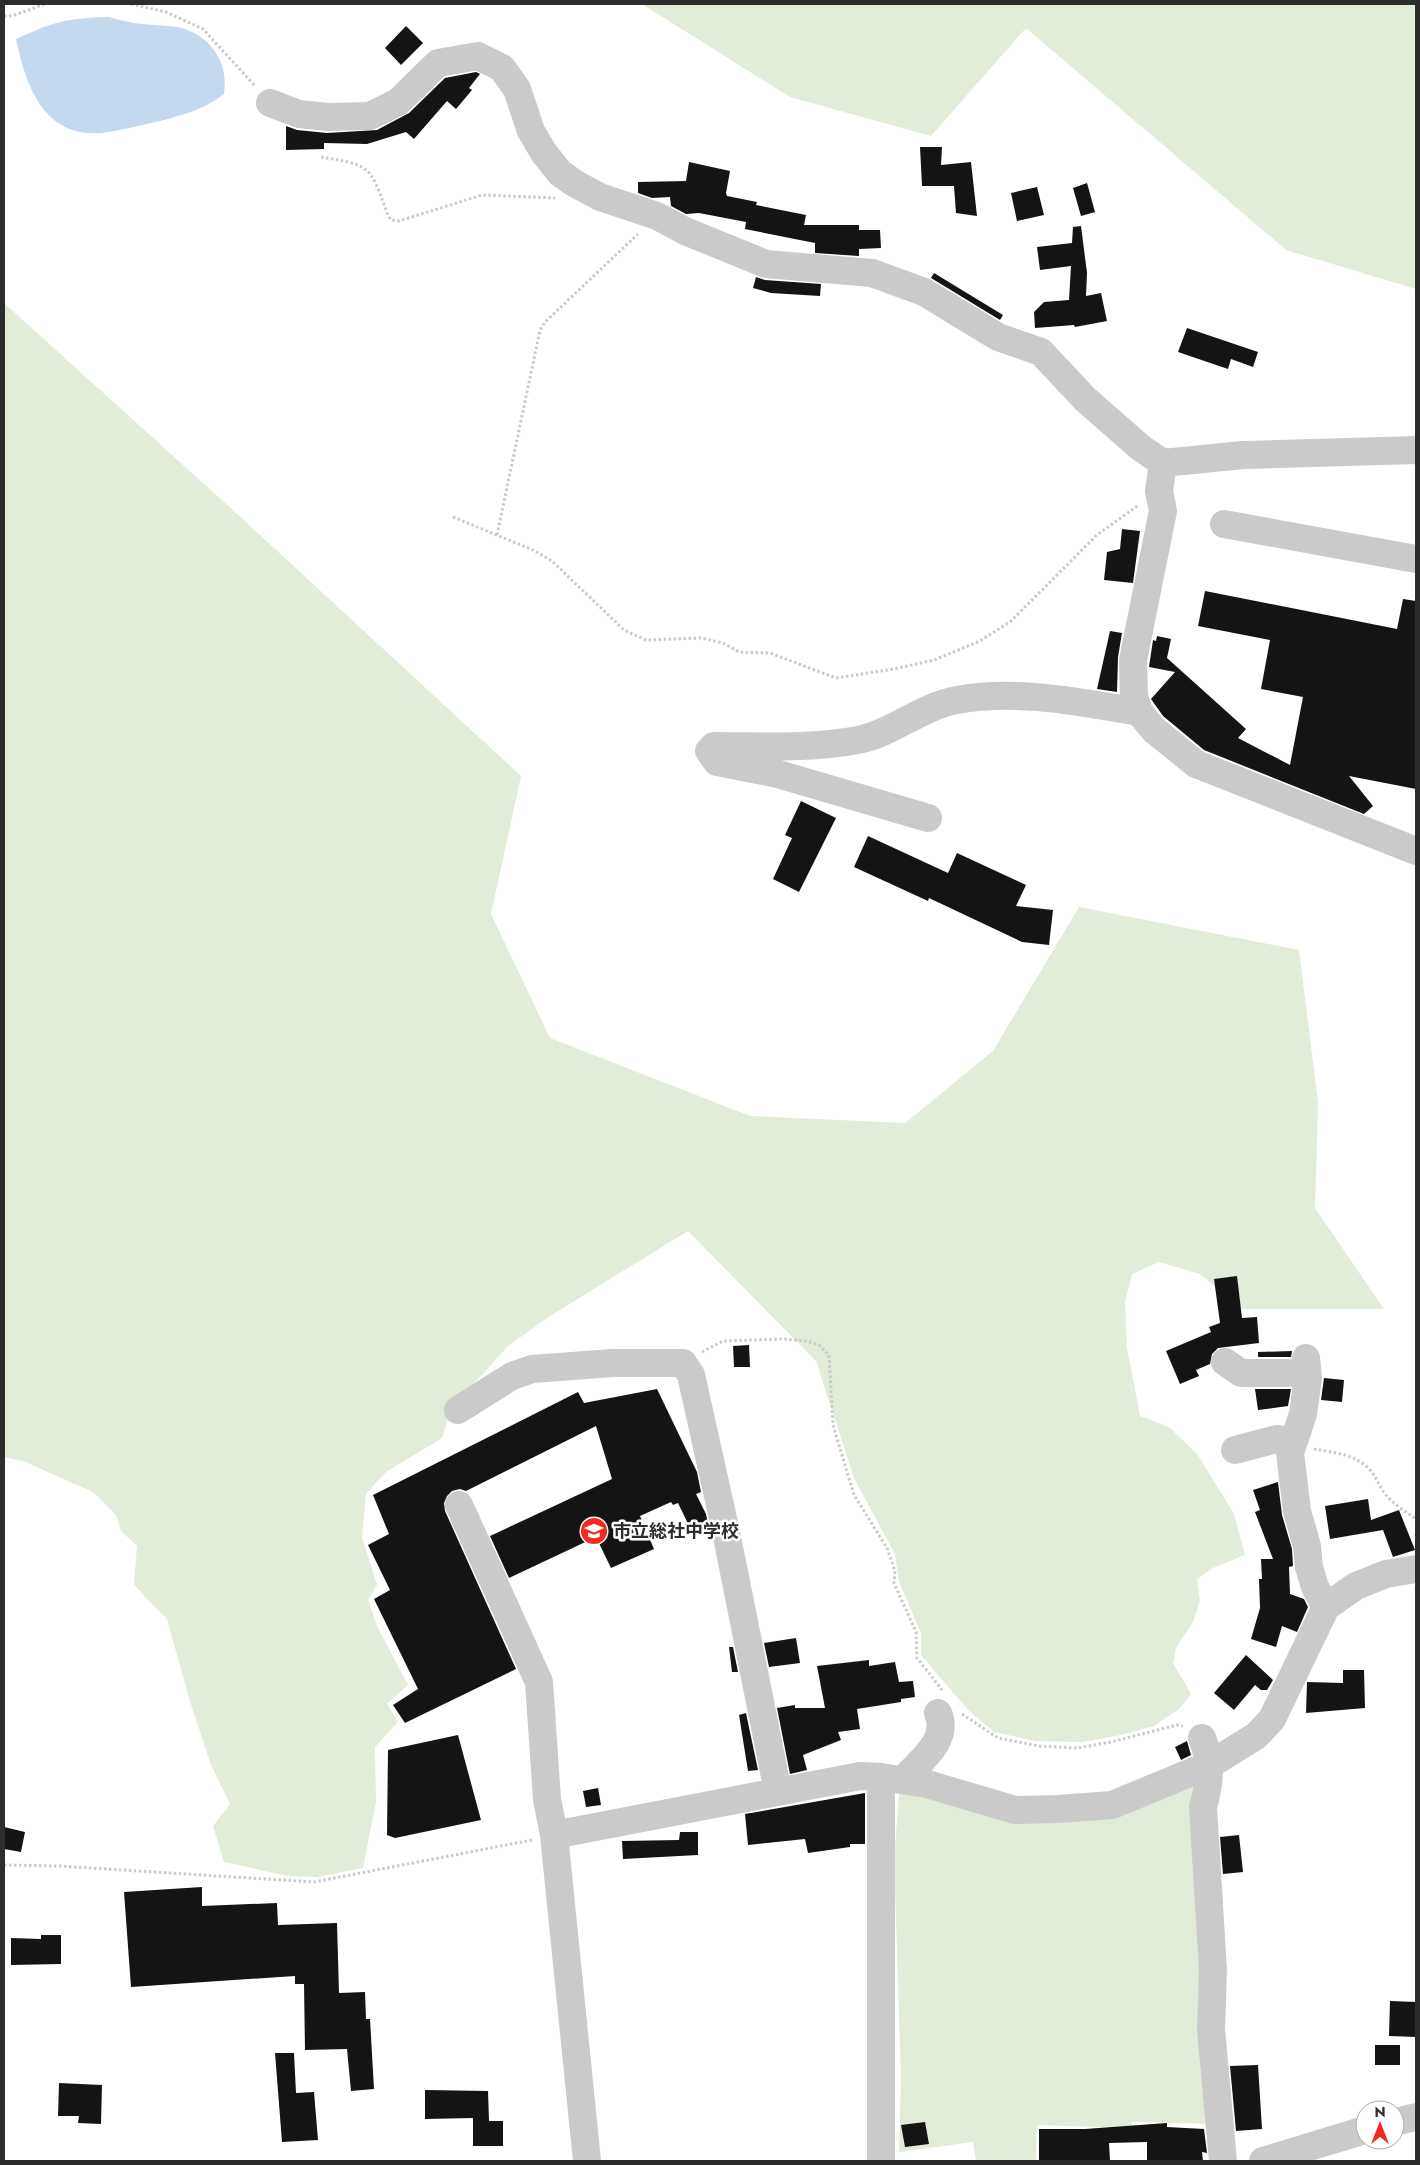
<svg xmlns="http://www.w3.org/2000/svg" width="1420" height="2165" font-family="Jost,'Noto Sans JP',sans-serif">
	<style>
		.green { fill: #e1ecd9 }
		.water { fill: #c4d9ee }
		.building { fill: #141414 }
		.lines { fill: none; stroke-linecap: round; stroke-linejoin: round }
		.path { stroke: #cacaca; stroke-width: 3; stroke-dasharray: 2.5 2.5; stroke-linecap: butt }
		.minor { stroke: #cacaca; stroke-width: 28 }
		.labels { text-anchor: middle; stroke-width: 5; stroke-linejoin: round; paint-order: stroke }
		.poi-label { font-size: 18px; font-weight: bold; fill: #2d2d2d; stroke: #fff; text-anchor: start }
	</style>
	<rect width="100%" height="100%" fill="#fff"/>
	<path class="green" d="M642,4H1416V289L1286,250L1026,28L931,136L790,97Z
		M4,303L235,512L521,776L491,914L550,1038L750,1116L905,1123L993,1051L1079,907L1299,950L1318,1103L1315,1208L1384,1309H1243L1200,1274L1159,1262L1132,1274L1125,1302L1127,1348L1140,1416L1169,1427L1198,1455L1234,1514L1245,1555L1213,1568L1197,1579L1200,1601L1193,1622L1176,1648L1173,1663L1191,1694L1179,1709L1154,1726L1121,1735L1082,1742L1035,1741L994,1732L969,1711L921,1655V1633L899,1582L895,1554L854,1478L816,1361L688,1231L550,1316L508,1346L451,1409L442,1438L386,1472L366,1494L362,1537L377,1585L368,1600L378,1628L408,1685L387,1704L398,1722L375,1747L376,1802L363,1868L318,1877L287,1876L224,1862L213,1826L230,1804L211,1765L189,1698L167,1619L134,1585L137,1546L121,1531L116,1515L93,1492L23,1461L4,1457Z
		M1197,1776L1215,2124L1132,2122L1131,2128L1037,2125L1036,2161H976L973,2142L899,2152L901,2076L894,1860L899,1795L906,1789L1010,1817Z"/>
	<path class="water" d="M108,17C120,20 131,23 143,24C156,26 170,25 182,28C212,37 229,64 224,94C203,111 173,118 147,124C132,127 117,131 102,133C43,138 26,85 16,39C53,22 68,18 108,17Z"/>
	<path class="building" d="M406,26L423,43L401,65L385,48Z
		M476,72L480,74L469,88L472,90L456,109L447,101L414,139L406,132L367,144L324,143V149L286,150V126L297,130L327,133L377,130L409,113L445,78Z
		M920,147H942L941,165L971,162L977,216L956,213L954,186H922Z
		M689,162L730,171L726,193L727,196L757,202L756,205L806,215L804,225H859V230H880L881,248L859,249V256L815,253V243L745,229L746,222L699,213L686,214L671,206L670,197L652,198L638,193V182L686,181Z
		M1087,183L1095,212L1081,216L1073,188Z
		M1037,187L1044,215L1017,221L1011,193Z
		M1081,226L1087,273L1086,296L1101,293L1107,321L1075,327L1074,325L1035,328L1034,312L1044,302L1069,300L1071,266L1040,270L1037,247L1072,243L1073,227Z
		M934,273L1003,315L1000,320L931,278Z
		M756,277L765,280L821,284L820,296L771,293L753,288Z
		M1187,328L1258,352L1253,367L1231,359L1228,369L1178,352Z
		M1122,529L1140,531L1133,583L1104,580L1107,552L1120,549Z
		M1205,591L1397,629L1403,599L1416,601V789L1349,776L1373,806L1364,814L1204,750L1163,716L1151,699L1175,672L1149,667L1153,640L1156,641L1157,636L1171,639L1167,658L1246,729L1238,738L1290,765L1303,697L1261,689L1270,640L1198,626Z
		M1110,631L1122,633L1118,657L1117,692L1097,689Z
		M801,801L836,818L799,892L773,879L792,838L785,835Z
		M868,836L948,873L957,853L1026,885L1016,906L1053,910L1049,945L1022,942L929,898L928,901L854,867Z
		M1237,1276L1242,1318L1257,1317L1259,1343L1218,1348L1212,1354L1210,1364L1196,1370L1199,1376L1180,1384L1166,1351L1211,1332L1209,1327L1220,1323L1214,1279Z
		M749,1345L750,1367H734L733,1346Z
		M1292,1351L1291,1357H1258V1352Z
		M1324,1378L1344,1380L1342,1402L1321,1400Z
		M657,1389L697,1472L701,1492L696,1494L706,1514L709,1529L694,1536L678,1503L673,1505L671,1502L640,1516L654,1549L611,1568L596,1537L509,1578L490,1536L612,1479L596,1426L466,1491L460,1489L452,1491L447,1496L444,1503L445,1511L516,1669L405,1723L393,1705L418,1689L374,1599L390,1590L368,1545L389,1534L373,1495L578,1392L584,1403Z
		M1255,1389H1291L1288,1406L1258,1410Z
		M1278,1482L1282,1515L1292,1549L1293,1566L1289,1567L1290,1594L1304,1599L1308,1607L1297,1632L1282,1626L1276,1647L1251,1639L1260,1608L1259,1579H1262L1261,1559H1273L1255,1512L1260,1510L1253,1490Z
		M1368,1499L1371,1520L1399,1510L1415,1550L1393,1557L1383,1530L1330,1539L1325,1506Z
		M796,1638L800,1663L769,1667L764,1643Z
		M729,1647H733L738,1672H732Z
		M1246,1655L1273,1680L1267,1690H1261L1255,1685L1234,1710L1214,1693Z
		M869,1660V1666L895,1662L899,1682L913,1681L915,1697L901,1699V1702L857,1709L860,1729L838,1732L841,1740L803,1755L807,1770L790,1774L777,1708L795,1705V1708H825L817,1666Z
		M1343,1670H1364L1365,1708L1306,1713L1307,1682L1343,1683Z
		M746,1713L758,1770L748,1771L739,1715Z
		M458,1735L481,1820L395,1838L387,1835L388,1750Z
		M1187,1741L1191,1755L1181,1760L1175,1747Z
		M598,1788L601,1805L586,1807L583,1791Z
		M865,1793V1844H850V1847L808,1853L805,1839L748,1845L745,1814Z
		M4,1827L25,1832L21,1852L4,1849Z
		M680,1832H698V1855L623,1859L622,1841L679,1840Z
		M1239,1835L1243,1872L1223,1874L1220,1837Z
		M202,1887V1906L277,1903L278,1925L337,1923L339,1993L365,1992L366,2019H370L374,2089L351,2091L347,2049L305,2050L304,1984H295V1976L131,1987L124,1892Z
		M41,1935H61V1964L11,1965V1938L41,1939Z
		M1390,2001L1416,2002V2037L1389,2036Z
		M1375,2045H1400V2065H1375Z
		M275,2053H294L296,2093L314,2092L318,2140L282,2142Z
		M1258,2065L1262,2129L1236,2131L1230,2066Z
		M59,2083L102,2085L101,2124L78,2123L79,2116H58Z
		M425,2090L488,2091L489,2121H503V2146H473V2118L425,2119Z
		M925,2122L929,2144L905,2147L901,2125Z
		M1167,2123V2127L1204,2129L1207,2153L1202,2152L1203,2161H1147V2142L1109,2143L1110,2161H1039V2129H1085Z"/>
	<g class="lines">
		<path class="path" d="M131,4L166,12L203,29L255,86
			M4,16H12L45,4
			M321,157C370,165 370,165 387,213L391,220L399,221L482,195L555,198
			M453,517L533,550L552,561L624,630L646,640L701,638L723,643L739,652L770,653L836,678L894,669L934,660L980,641L1011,621L1098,534L1139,505
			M497,535L540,330L545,322L638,234
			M702,1352L723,1341L783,1339L807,1341L819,1345L829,1355L833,1425L854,1495L887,1548L895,1571L894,1583L916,1632L917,1658L942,1690
			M1314,1449C1331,1452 1352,1454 1366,1466C1375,1474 1377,1482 1383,1491C1391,1503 1405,1511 1416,1519
			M962,1714L998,1738L1039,1746L1077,1748L1111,1742L1177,1725L1183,1726
			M4,1865L58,1866L314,1882L532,1840"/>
		<path class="minor" d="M270,103L299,114L328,117L370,116L398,102L438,63L478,56L502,68L517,89L531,131L544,153L560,173L574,183L600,197L657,216L685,231L766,264L872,273L924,292L998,337L1041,352L1085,399L1141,448L1163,463L1159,491L1163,511L1133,660L1134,696L1139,712L1154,730L1196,764L1416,851
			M1163,463L1243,455L1416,450
			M1224,524L1416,559
			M928,818L778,774L717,762L709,751L714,746C761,746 811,749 858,740C893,733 922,706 957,700C1017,689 1080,702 1139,712
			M1306,1358L1308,1378L1303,1414L1290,1453L1297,1511L1307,1546L1309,1567L1315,1587L1326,1607
			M1225,1362L1241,1373H1307
			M458,1410L512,1376L532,1369L613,1363H683L691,1375L726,1532L778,1792
			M1235,1450L1277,1439L1294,1441
			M459,1505L539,1682L547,1799L554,1835L587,2161
			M1202,1738C1212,1762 1210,1782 1203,1807L1213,1970L1211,2029L1223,2161
			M881,1777L927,1784L1015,1810L1058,1809L1112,1805L1209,1765L1256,1736L1272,1719L1326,1607L1356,1586L1386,1574L1416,1569
			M903,1780C920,1761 950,1740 938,1713
			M554,1835L860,1776L881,1777V2161
			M1395,2122L1416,2117
			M1263,2161L1365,2130"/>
	</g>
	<defs>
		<symbol id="school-disc" viewBox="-11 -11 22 22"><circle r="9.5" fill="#f42920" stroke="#fff"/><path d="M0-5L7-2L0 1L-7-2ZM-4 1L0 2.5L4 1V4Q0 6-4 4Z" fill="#fff"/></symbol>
	</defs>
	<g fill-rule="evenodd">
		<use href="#school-disc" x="578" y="1515" width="32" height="32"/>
	</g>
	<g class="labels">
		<g class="poi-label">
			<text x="613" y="1537">市立総社中学校</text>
		</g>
	</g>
	<rect width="1420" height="2165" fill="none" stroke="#2d2d2d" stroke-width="10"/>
	<g transform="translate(1380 2125)"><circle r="24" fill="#ffffff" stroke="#ababab"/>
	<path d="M0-4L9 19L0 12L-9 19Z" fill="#f42920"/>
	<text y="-8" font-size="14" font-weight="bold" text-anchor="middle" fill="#2d2d2d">N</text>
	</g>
</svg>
